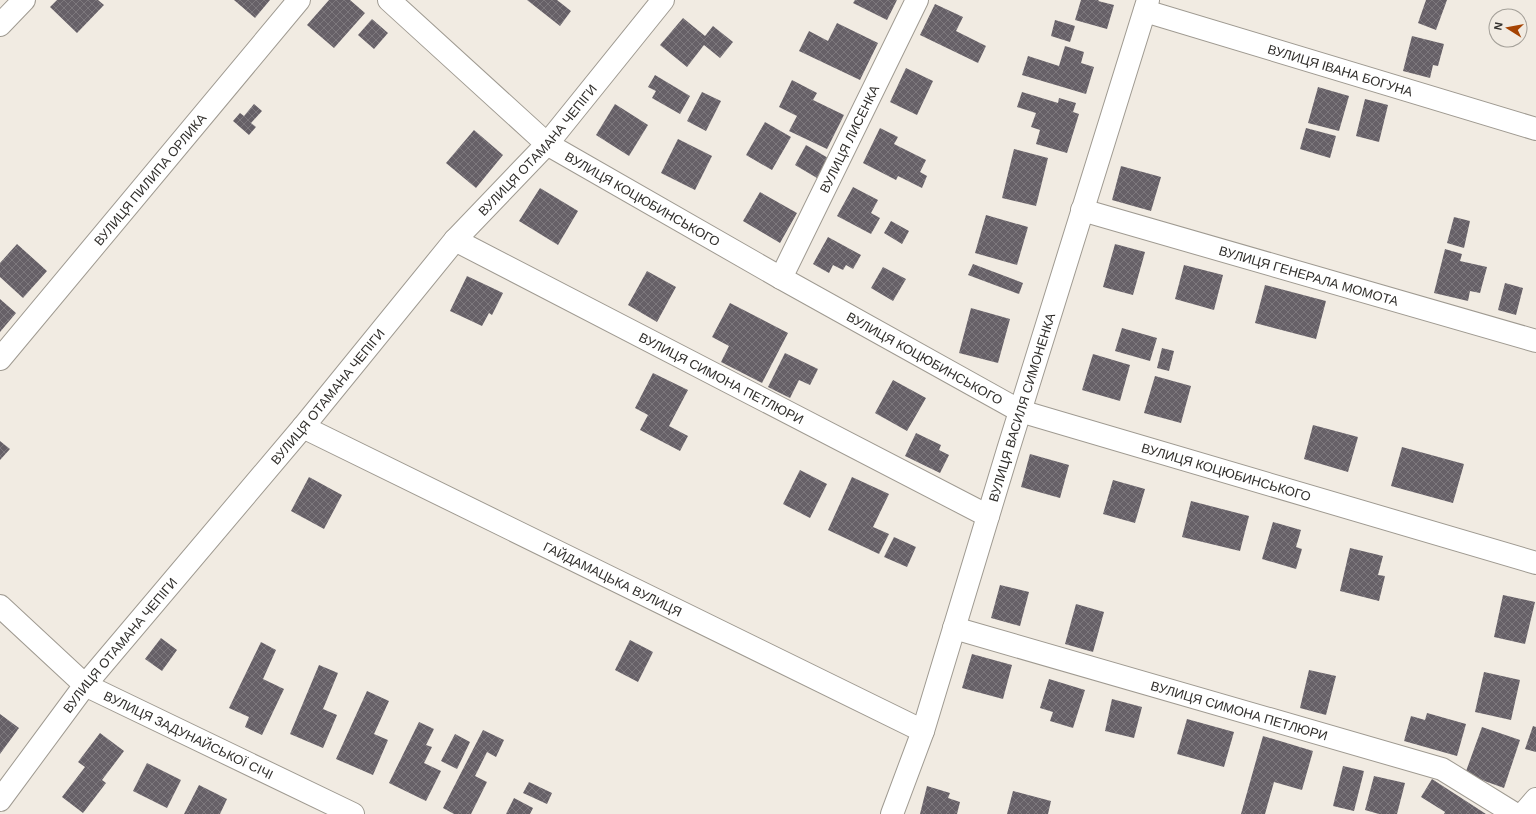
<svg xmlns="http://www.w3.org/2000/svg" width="1536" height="814" font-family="Arial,sans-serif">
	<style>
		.building { fill: url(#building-cross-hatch) }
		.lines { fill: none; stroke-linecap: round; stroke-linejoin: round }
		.minor-casing { stroke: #9f9a91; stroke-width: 24 }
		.minor { stroke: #fff; stroke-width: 22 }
		.labels { text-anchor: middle; stroke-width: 4; stroke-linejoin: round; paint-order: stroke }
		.street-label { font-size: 13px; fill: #312f2c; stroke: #f1ebe2 }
	</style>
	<defs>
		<pattern id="building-cross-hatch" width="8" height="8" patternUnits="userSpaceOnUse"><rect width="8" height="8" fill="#666067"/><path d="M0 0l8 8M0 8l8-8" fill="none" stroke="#7d787d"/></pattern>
	</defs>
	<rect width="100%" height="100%" fill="#f1ebe2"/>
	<path class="building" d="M57,0H98L104,5L77,33L50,7Z
		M234,0H270L255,18Z
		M329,0H350L365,13L334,48L307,25Z
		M527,0H557L571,11L560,26Z
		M855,0H897L887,20L853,3Z
		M1081,0H1099L1098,1L1114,5L1107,29L1075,20Z
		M1426,0H1447L1436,30L1418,23Z
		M935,4L963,17L956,31L986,46L978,63L920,35Z
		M683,18L705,36L713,26L733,42L720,58L704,45L687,67L660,45Z
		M372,19L388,33L374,49L358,35Z
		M1055,20L1075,26L1070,42L1051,36Z
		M837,23L878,43L860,80L799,51L809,31L828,41Z
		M1412,36L1444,44L1438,66L1433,65L1430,78L1403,71Z
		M1065,46L1084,52L1081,63L1094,67L1086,94L1022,75L1028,56L1059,66Z
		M906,68L933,81L917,115L890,102Z
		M655,75L690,96L680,114L652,98L656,91L648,87Z
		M792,80L817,93L813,100L844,115L827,149L789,131L797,116L779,107Z
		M1318,87L1349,96L1339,131L1308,123Z
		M702,92L721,101L706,131L687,121Z
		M1022,92L1058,103L1059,98L1076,103L1073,112L1079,114L1067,153L1036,144L1040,130L1031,127L1036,113L1017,107Z
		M1365,99L1388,105L1379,142L1356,136Z
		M254,104L262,111L251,123L256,127L249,135L233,121L240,113L244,116Z
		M615,104L648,125L629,156L596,135Z
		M765,122L791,137L772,170L746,155Z
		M880,128L898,137L894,144L926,160L920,172L927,176L922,188L898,176L896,180L863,163Z
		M1306,128L1336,136L1330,158L1300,149Z
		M474,130L503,155L476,188L446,163Z
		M678,139L712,156L695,190L661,173Z
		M806,145L828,158L817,178L795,165Z
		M1014,149L1048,158L1036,206L1002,198Z
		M1121,166L1161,177L1151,211L1112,200Z
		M853,187L878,200L871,213L880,218L871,234L837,216Z
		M540,188L578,211L558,245L519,221Z
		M760,192L797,213L780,243L743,221Z
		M986,215L1028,227L1017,265L975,253Z
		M1454,217L1470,221L1464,248L1447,243Z
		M891,221L909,231L902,244L884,233Z
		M828,237L861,255L853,269L846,265L843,270L833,265L829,273L813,264Z
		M17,244L47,271L23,298L0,277V263Z
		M1115,244L1145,252L1133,295L1103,287Z
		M1445,249L1462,254L1460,261L1487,267L1480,293L1470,291L1468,301L1434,293Z
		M973,264L1023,283L1019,294L968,275Z
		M1184,265L1223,275L1214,310L1175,299Z
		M883,267L906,279L893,301L871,288Z
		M647,271L676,287L657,322L628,305Z
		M467,276L503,293L492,315L489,313L482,326L450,311Z
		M1505,283L1523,288L1516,315L1498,310Z
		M1265,285L1326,301L1316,339L1255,323Z
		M0,299L16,313L0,332Z
		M730,303L788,333L762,383L721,362L729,346L712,337Z
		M971,308L1010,319L998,363L959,353Z
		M1122,328L1157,338L1150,361L1115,351Z
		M1162,348L1174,351L1169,371L1157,368Z
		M785,353L818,369L810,385L799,380L790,398L768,387Z
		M1093,354L1130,365L1120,401L1082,390Z
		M653,373L688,390L669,426L688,436L680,451L640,430L648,415L635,408Z
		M1155,376L1191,386L1181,423L1144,413Z
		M893,380L926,398L907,431L875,413Z
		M1313,425L1358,437L1348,472L1304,459Z
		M916,433L941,445L939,450L949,455L940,473L905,456Z
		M0,441L10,449L0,460Z
		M1402,447L1464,464L1453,503L1391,486Z
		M1030,454L1069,465L1060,498L1021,487Z
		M800,470L827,484L810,518L783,504Z
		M309,477L342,495L324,529L291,511Z
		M852,477L889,494L873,527L889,534L879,554L828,530Z
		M1113,480L1145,489L1135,523L1103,514Z
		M1191,501L1249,516L1240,551L1182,537Z
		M1273,522L1301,530L1296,547L1302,549L1296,569L1262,559Z
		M894,537L916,547L907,567L884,557Z
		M1350,548L1383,556L1378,575L1385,576L1379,601L1340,591Z
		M1000,585L1029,592L1020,626L991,618Z
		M1503,595L1535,602L1525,644L1494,637Z
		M1076,604L1104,612L1093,652L1065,644Z
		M161,638L177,650L162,671L145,659Z
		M630,640L653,652L638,682L615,670Z
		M261,642L276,650L263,679L284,689L262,735L245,727L249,717L229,708Z
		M972,654L1012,665L1003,699L962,688Z
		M319,665L338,673L323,709L337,715L323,748L290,734Z
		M1309,670L1336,676L1326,715L1300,708Z
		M1484,672L1520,680L1511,720L1475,712Z
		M1049,679L1085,690L1073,728L1050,721L1053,712L1040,708Z
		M367,691L389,701L374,734L388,740L373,775L336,759Z
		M1112,699L1142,707L1134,738L1105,731Z
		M1427,713L1466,724L1457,756L1404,741L1411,716L1425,720Z
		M0,714L19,728L0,754Z
		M1187,719L1234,732L1224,767L1177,754Z
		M419,722L434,729L426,745L432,747L424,763L441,771L426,801L389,783Z
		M1533,726L1536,727V752L1525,749Z
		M1482,727L1520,740L1504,788L1465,774Z
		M483,730L504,740L496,757L487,752L475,776L487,782L471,814H454L443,808Z
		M100,733L124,751L102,780L106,783L83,813L62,797L85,767L78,762Z
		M455,734L470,742L457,769L441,761Z
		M1263,736L1313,751L1302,790L1274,782L1265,814H1241Z
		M147,763L181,780L167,808L133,791Z
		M1343,766L1364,771L1354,811L1333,806Z
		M1374,776L1405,783L1397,814H1379L1365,810Z
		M1432,779L1486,814H1444L1445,812L1421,797Z
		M529,782L552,793L547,804L523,793Z
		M199,785L227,799L220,814H184Z
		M927,786L950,793L948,798L960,802L957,814H920Z
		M1013,791L1051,801L1048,814H1007Z
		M514,798L533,808L530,814H506Z"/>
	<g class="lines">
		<defs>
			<g id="minor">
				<path id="s1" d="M389,0L547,144L781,278L1020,411L1536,563"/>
				<path id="s2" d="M1145,11L1536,129"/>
				<path d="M0,25L24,0"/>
				<path id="s3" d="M1082,210L1536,341"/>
				<path id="s4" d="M455,240L988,516"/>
				<path id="s5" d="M781,278L917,0"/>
				<path id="s6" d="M0,359L299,0"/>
				<path id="s7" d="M303,427L923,731"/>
				<path id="s8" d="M0,606L85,685L353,814"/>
				<path id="s9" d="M954,628L1442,769L1515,814"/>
				<path id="s10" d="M0,800L85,685L303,427L455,240L547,144L663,0"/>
				<path id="s11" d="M892,814L923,731L1008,450L1148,0"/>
				<path d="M1523,814L1536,799"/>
			</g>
		</defs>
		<use href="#minor" class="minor-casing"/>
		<use href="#minor" class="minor"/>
	</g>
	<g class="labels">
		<g class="street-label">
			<text dy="5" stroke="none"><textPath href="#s2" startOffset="204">ВУЛИЦЯ ІВАНА БОГУНА</textPath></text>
			<text dy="5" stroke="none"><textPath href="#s5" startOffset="155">ВУЛИЦЯ ЛИСЕНКА</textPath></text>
			<text dy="5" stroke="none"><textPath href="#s10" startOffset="844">ВУЛИЦЯ ОТАМАНА ЧЕПІГИ</textPath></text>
			<text dy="5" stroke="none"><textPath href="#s6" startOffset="234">ВУЛИЦЯ ПИЛИПА ОРЛИКА</textPath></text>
			<text dy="5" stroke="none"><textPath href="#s1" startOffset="324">ВУЛИЦЯ КОЦЮБИНСЬКОГО</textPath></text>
			<text dy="5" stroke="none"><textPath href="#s3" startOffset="236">ВУЛИЦЯ ГЕНЕРАЛА МОМОТА</textPath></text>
			<text dy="5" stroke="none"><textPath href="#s1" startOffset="648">ВУЛИЦЯ КОЦЮБИНСЬКОГО</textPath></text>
			<text dy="5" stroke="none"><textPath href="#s4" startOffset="300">ВУЛИЦЯ СИМОНА ПЕТЛЮРИ</textPath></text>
			<text dy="5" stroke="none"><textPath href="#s10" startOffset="520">ВУЛИЦЯ ОТАМАНА ЧЕПІГИ</textPath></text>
			<text dy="5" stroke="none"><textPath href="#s11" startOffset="427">ВУЛИЦЯ ВАСИЛЯ СИМОНЕНКА</textPath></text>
			<text dy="5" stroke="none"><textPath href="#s1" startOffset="972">ВУЛИЦЯ КОЦЮБИНСЬКОГО</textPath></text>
			<text dy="5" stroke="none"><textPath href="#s7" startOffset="345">ГАЙДАМАЦЬКА ВУЛИЦЯ</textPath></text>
			<text dy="5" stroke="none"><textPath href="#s10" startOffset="196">ВУЛИЦЯ ОТАМАНА ЧЕПІГИ</textPath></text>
			<text dy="5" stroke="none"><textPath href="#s9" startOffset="297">ВУЛИЦЯ СИМОНА ПЕТЛЮРИ</textPath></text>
			<text dy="5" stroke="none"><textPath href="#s8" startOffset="231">ВУЛИЦЯ ЗАДУНАЙСЬКОЇ СІЧІ</textPath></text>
		</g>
	</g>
	<g transform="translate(1508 28) rotate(281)"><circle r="19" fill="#f1ebe2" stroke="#a4a099"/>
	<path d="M0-3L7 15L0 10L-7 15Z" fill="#a54302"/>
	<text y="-6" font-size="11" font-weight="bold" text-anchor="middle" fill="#312f2c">N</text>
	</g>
</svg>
